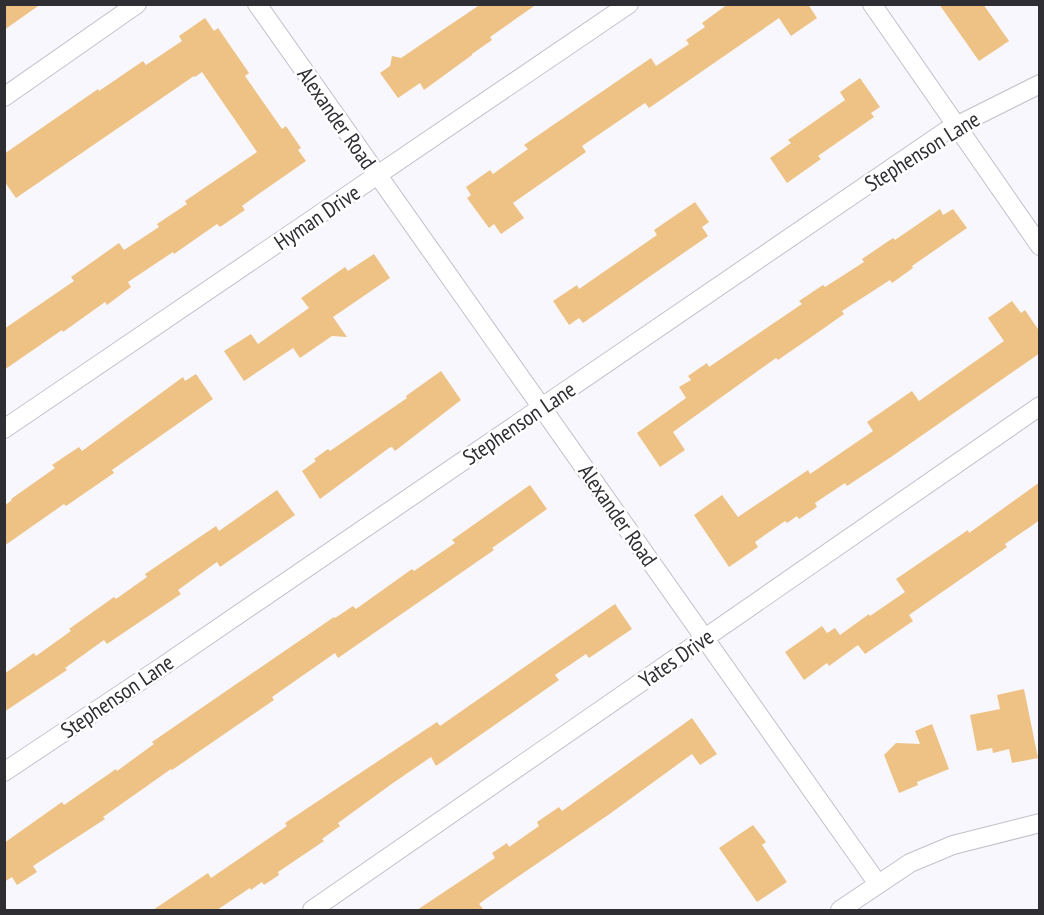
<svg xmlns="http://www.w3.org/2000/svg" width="1044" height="915" font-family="'PT Sans Narrow',sans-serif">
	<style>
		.building { fill: #eec285 }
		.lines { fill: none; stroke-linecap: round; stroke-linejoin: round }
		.minor-casing { stroke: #c0c1cb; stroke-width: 20 }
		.minor { stroke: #fff; stroke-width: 18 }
		.labels { text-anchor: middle; stroke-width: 5; stroke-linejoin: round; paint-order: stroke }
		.street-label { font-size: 22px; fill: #2f2f33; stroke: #fff }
	</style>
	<rect width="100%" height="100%" fill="#f7f7fd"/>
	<path class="building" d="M4,4H41L4,30Z
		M481,4H537L490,37L492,40L472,54V55L424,90L420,83L398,98L380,73L390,66L392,56L401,58Z
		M728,4H808L817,18L791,36L779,18L649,108L645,103L582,146L586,152L513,203L524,218L501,234L494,224L489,228L467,198L471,195L466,187L490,170L493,174L528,149L524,145L651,58L656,66L689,44L686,40L705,27L702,23Z
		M939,4H983L1009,41L979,61Z
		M205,18L214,31L218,28L249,73L245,76L282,129L286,126L301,148L298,150L306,161L253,198L242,206L245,210L220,227L217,224L174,254L173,252L128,282L131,287L107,305L105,302L63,332L62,330L4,370V329L74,281L71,277L119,243L124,250L159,227L157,224L187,204L185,201L257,152L202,72L195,77L194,76L16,198L4,181V154L98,89L99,91L143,61L146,65L182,41L179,36Z
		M860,78L880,107L871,113L874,117L818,156L821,159L787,183L770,158L791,143L788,140L845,100L840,92Z
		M695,202L709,222L702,227L708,236L583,323L579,318L569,325L553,301L577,285L579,289L657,235L654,230Z
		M940,209L943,215L953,209L967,228L912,266L913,268L892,283L890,280L842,311L844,314L820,331L778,360L776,358L673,432L685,450L660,467L637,433L686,398L679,387L691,380L688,376L707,363L709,367L802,304L799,301L823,285L825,287L864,262L862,259L893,238L895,240Z
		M374,254L390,278L333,317L347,337L332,336L300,358L293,348L244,381L224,351L251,334L258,344L309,308L301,298L345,267L348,271Z
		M1012,301L1021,313L1025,310L1040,332V353L891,457L847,486L845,483L815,503L817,507L799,519L797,516L787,523L785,521L755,542L758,547L729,567L694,515L722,495L738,517L808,470L810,474L873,431L867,422L912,391L919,401L1004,341L988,318Z
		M441,371L461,400L395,451L392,447L389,448L320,499L302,471L316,461L314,459L328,449L330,451L407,398L406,396Z
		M196,374L213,399L112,470L114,473L66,506L64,504L4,546V506L12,500L11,499L55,468L52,465L79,447L82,451L183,377L185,381Z
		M1040,482V520L1005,544L1007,547L909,615L913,621L865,654L858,645L829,666L827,663L804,680L785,652L822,626L827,633L835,628L840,635L869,614L870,616L905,592L896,579L968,530L969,533Z
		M530,485L547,509L492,548L494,550L338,658L335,653L272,697L274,700L172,770L171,769L103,817L105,819L33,866L37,872L17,885L12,877L4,882V843L62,802L64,805L116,769L117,771L154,744L152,742L334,617L335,618L353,606L356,609L412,569L414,571L455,543L452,540Z
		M277,490L295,515L220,567L217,562L178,590L181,594L107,644L104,640L65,668L67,670L4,712V674L34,653L36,656L71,631L69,629L114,597L116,599L147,577L145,574L216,526L219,531Z
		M615,604L632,629L589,658L586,654L555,675L559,680L436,766L431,757L393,783L338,823L340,826L322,839L324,841L278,872L279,875L264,885L262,882L251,890L250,888L217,910H153L208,873L211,878L287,826L285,823L437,722L440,726Z
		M1024,689L1038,758L1012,763L1009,749L993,753L992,748L977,751L970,715L1000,709L997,695Z
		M692,718L717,754L700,765L692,754L611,813L487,898L479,904L484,910H417L495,858L492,853L507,843L509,847L539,826L537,822L559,807L562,811Z
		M932,724L949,769L917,782L918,785L899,793L884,755L896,743L920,744L915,731Z
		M753,825L766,842L762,845L787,882L757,902L719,848Z"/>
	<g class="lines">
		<defs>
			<path id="minor" d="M257,4L878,884
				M872,4L1040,246
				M4,97L137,4
				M4,429L629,4
				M4,772L163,666L946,131L1040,84
				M312,910L1040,406
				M840,910L910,863L953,845L1040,823"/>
		</defs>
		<use href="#minor" class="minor-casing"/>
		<use href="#minor" class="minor"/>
	</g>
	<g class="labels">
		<g class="street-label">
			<text transform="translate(337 118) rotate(55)" y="8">Alexander Road</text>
			<text transform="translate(922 151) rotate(-32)" y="8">Stephenson Lane</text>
			<text transform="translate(317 217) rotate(-34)" y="8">Hyman Drive</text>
			<text transform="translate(519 423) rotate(-34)" y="8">Stephenson Lane</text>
			<text transform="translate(618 515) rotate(55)" y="8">Alexander Road</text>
			<text transform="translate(676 658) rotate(-35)" y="8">Yates Drive</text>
			<text transform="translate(117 696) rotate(-34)" y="8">Stephenson Lane</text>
		</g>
	</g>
	<rect width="1044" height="915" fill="none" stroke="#2f2f33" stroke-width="12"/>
</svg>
